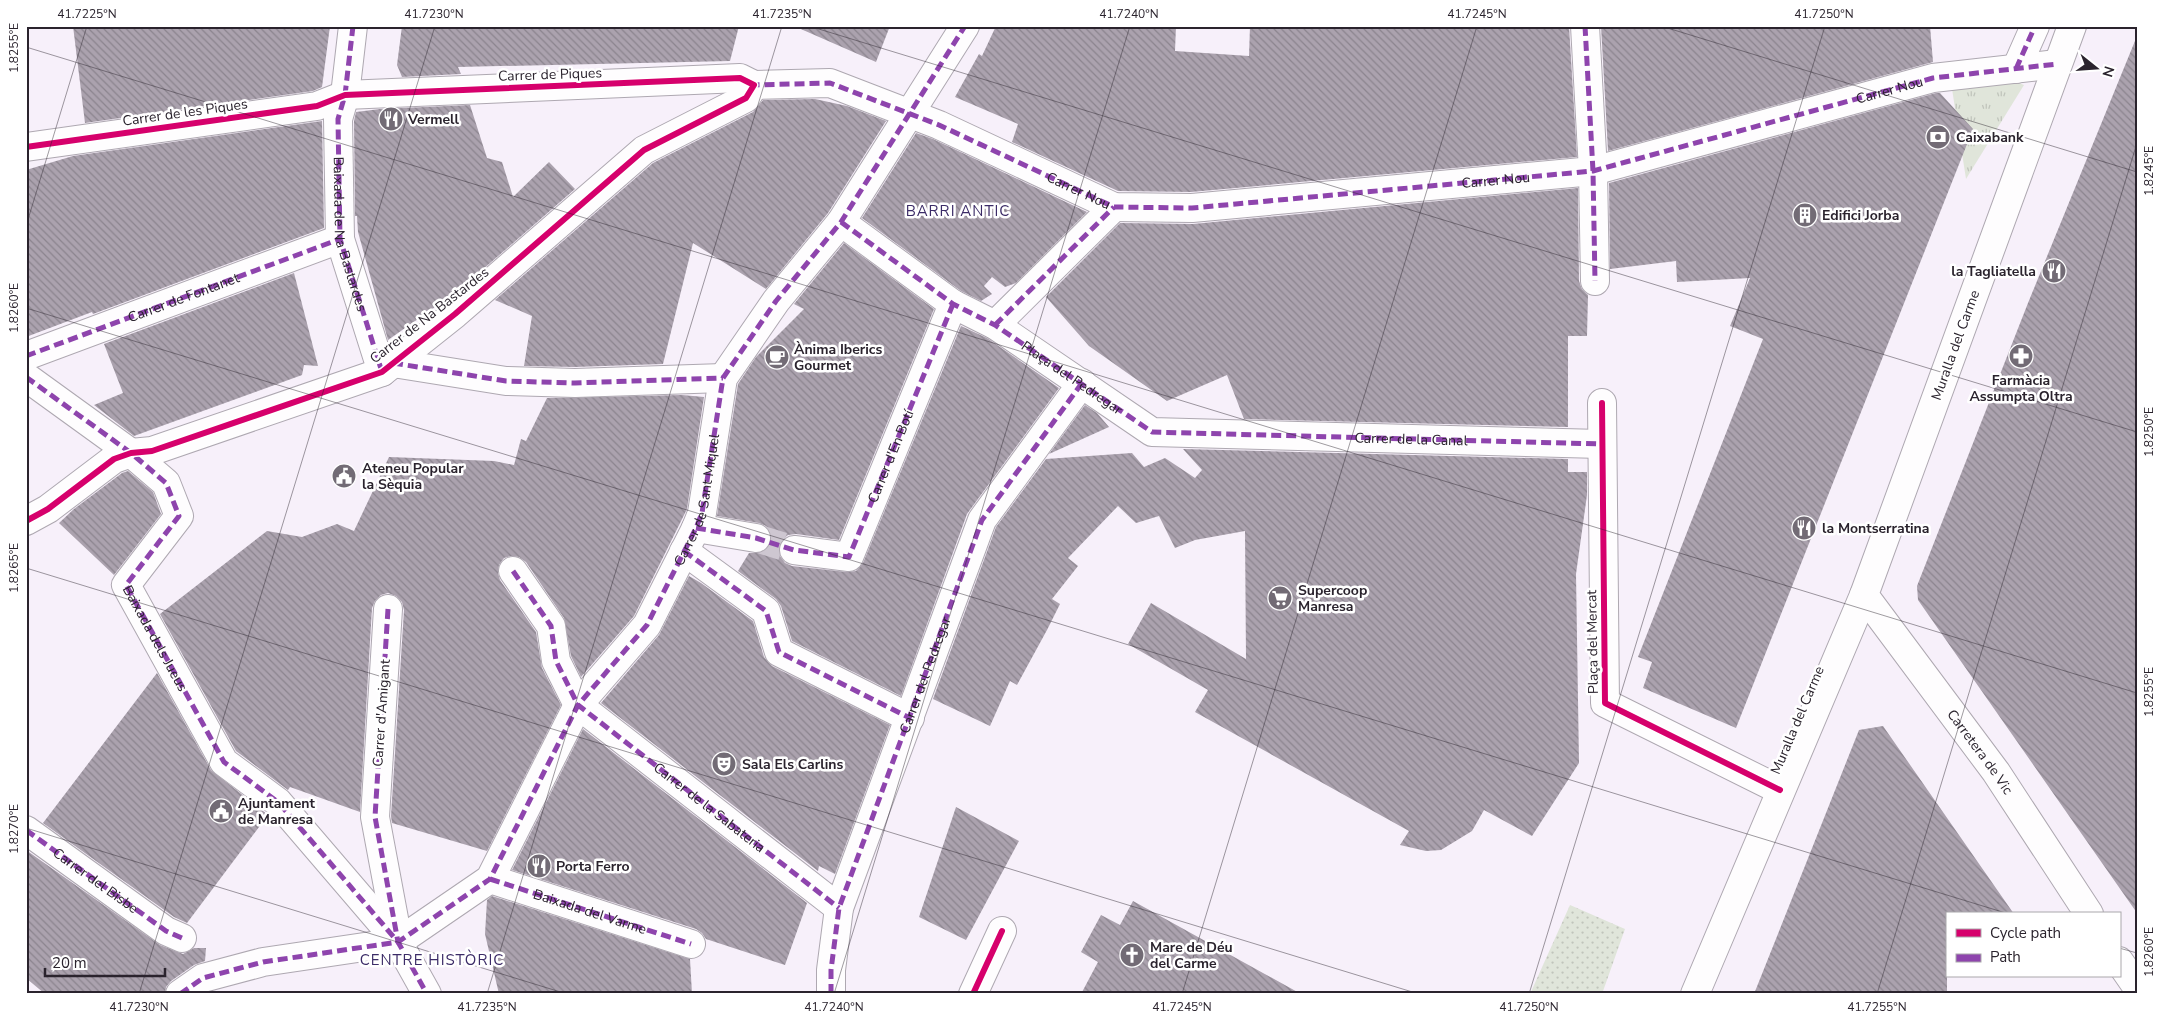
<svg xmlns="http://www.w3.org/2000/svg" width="2163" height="1020" font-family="'Nunito Sans',sans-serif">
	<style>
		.grass { fill: url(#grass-dots) }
		.park { fill: url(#park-tufts) }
		.building { fill: url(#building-back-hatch) }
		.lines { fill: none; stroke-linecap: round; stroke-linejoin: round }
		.minor-tunnel { stroke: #cec7d1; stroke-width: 28; stroke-dasharray: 28 14; stroke-linecap: butt }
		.minor-casing { stroke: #aea8b1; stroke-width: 30 }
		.major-casing { stroke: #aea8b1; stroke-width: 30 }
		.minor { stroke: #fefdfe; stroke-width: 28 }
		.major { stroke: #fefdfe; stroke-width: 28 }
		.quiet { stroke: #8e44ad; stroke-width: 5; stroke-dasharray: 10 5; stroke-linecap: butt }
		.cycleway-casing { stroke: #fff; stroke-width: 9 }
		.cycleway { stroke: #d6006c; stroke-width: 6 }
		.ticks { fill: none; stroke: #2a232d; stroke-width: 1; stroke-opacity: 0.45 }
		.labels { text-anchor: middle; stroke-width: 5; stroke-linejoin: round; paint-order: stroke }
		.street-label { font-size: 14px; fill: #2a232d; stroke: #fff }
		.poi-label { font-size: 14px; font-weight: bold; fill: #2a232d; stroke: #fff; text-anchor: start }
		.neighbourhood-label { font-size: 15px; letter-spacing: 1px; fill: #3b2b67; stroke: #fff }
		.neatline { fill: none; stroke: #2a232d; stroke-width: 2 }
		.ticks-label { font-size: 12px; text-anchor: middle; fill: #2a232d }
	</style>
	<defs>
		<pattern id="grass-dots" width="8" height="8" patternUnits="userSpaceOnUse" patternTransform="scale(1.25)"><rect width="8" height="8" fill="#e0e5da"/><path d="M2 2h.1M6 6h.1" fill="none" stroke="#c0c4bb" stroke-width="1.8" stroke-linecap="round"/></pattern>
		<pattern id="park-tufts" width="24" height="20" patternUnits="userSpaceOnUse" patternTransform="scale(1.25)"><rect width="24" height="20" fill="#e0e5da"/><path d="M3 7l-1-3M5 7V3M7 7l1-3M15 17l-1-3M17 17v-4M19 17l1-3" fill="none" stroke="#c0c4bb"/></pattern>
		<pattern id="building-back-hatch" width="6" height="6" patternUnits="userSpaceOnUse" patternTransform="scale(1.25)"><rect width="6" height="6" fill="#aba2ae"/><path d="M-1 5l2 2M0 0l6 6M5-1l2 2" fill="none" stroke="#8b848e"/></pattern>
	</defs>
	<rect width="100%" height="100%" fill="#f7f0fa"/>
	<path class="grass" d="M1570,905L1625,929L1602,994H1530Z"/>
	<path class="park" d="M1950,76L2006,78L2024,85L1966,179Z"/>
	<path class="building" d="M73,26H330L322,87L313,91L85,123Z
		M402,26H739L730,61L458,67L461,74L402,77L397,65Z
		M794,26H890L876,62Z
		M996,26H1176L1175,51L1249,56L1250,26H1569L1577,157L1191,192L1118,191L1012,142L1018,124L955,97L979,54L982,56Z
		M1601,26H1930L1933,62L1608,151Z
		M2137,36V913L1918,600L1917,586L2028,303Z
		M1936,93H1940L1973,129L1736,728L1643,688L1652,662L1638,657L1763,339L1730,326L1750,278L1677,282L1676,261L1610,269L1609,183Z
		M815,99L847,106L886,121L828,213L766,289L693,243L663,364L575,367L524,366L532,316L495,300L653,163L753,112L763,100Z
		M470,105L487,158L502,162L513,197L549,162L575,189L458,291L388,340L358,232L357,216H355L354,121L356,112L380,109Z
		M322,121L324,228L93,314L92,312L26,337V170L73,156Z
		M916,133L933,139L1087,212L1016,283L1005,287L992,277L984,286L992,294L981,301L961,291L862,218Z
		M1578,188L1579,281L1582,289L1588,295L1587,336H1568V427L1244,419L1227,375L1167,401L1089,346L1046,297L1120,223L1193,224Z
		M844,243L934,309L839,540L796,534L788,535L781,541L778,549L780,556L785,563L792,566L847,572L856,571L863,563L961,326L987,338L1059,388L967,514L901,696L792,641L781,606L776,599L738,571L749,553H761L768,548L771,540L770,532L766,526L759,523L717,516L738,384L756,357L804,309L794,304Z
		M294,273L318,366L304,365L302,375L134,436L94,405L123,393L104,344Z
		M682,395L704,397L687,509L634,616L581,677L571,656L564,618L526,562L519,557L511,556L504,558L499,565L498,573L500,580L536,632L542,668L561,705L487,851L392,823L391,816L404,610L402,602L396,596L388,593L381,595L375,601L372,608L360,812L290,787L288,790L236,751L160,614L267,531L302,537L337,524L354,531L389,457L494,461L514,465L521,439L526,441L547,398Z
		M1085,405L1097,413L1109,427L1049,454Z
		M1183,449L1568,459V472H1587V495L1576,574L1579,763L1532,836L1484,810L1472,831L1441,850L1426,851L1400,845L1409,831L1195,712L1208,690L1128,644L1151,603L1246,659L1245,531L1195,540L1175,548L1159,516L1136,523L1118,506L1068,558L1078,566L1052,599L1060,604L1047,630L1017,685L1010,681L990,726L933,699L996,527L1046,459L1132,453L1144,467L1165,458L1195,478L1202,470Z
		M128,471L153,492L161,514L114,575L59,523L74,509L122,473Z
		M689,576L701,583L753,621L764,657L772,666L890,725L835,874L819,866L818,871L601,703L659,635Z
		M157,673L211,770L268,815L187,923L174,917L43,823Z
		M1883,726L2014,914H1947V994H1754L1859,730Z
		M583,729L807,903L785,965L706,939L702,933L696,929L512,870Z
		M956,807L1019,841L966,940L919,917Z
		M26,850L160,945L183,954L194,948H206L205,961L194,965L171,981L166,987L165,994H45L26,978Z
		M492,896L690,959L692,994H499L485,934L487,900Z
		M1133,901L1301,994H1081L1098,962L1081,952L1101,915L1120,925Z"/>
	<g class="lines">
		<path class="minor-tunnel" d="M756,538L794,550"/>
		<defs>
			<g id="minor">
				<path id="s1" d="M353,26L345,95L338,119L340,239L382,372"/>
				<path d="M1585,26L1593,171L1595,281"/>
				<path d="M2016,69L2035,26"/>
				<path id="s2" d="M26,147L317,106L345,95L740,78L754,85L830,83L939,125L1114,207L1192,208L1593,171L1933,78L2057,64"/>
				<path d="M841,222L953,304L995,325L1152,432L1601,444"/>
				<path d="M995,325L1114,207"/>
				<path d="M26,356L340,239"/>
				<path d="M393,363L506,381L575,383L723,378"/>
				<path d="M26,377L131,453L166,483L179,516L126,585L224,762L278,802L398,942L427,994"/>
				<path d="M1602,403L1605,703L1780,790"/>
				<path d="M26,521L48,509L114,459L131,453L152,451L382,372L455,314L644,150L746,98L754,85"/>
				<path d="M696,528L756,538"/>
				<path d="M794,550L849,557L953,304"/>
				<path d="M684,551L766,611L779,652L910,718"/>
				<path id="s3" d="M513,571L551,626L556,661L578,705L839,908"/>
				<path d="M388,609L375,817L398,940"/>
				<path id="s4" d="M26,830L166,931L182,938"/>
				<path d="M490,879L691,944"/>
				<path d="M180,994L203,978L263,962L398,942L490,879L578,705L647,625L696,528L702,513L723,378L776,301L841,222L965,26"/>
				<path d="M831,994V970L839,908L982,520L1082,383"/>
				<path d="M973,994L1002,931"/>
				<path d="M1695,994L1864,595"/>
			</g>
			<g id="major">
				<path id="s5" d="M2072,26L1864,595L1996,772L2089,914"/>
				<path d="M2119,961L2137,987"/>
			</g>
		</defs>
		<use href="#minor" class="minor-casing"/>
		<use href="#major" class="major-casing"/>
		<use href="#minor" class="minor"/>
		<use href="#major" class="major"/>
		<g class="quiet">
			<path d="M353,26L345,95L338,119L340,239L382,372"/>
			<path d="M1585,26L1593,171L1595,281"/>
			<path d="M2016,69L2035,26"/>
			<path d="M750,83L754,85L830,83L939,125L1114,207L1192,208L1593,171L1933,78L2057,64"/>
			<path id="s6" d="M841,222L953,304L995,325L1152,432L1601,444"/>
			<path d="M995,325L1114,207"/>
			<path id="s7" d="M26,356L340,239"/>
			<path d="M393,363L506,381L575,383L723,378"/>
			<path id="s8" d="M26,377L131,453L166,483L179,516L126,585L224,762L278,802L398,942L427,994"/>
			<path id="s9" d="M696,528L756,538L794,550L849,557L953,304"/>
			<path d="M684,551L766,611L779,652L910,718"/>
			<path d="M513,571L551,626L556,661L578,705L839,908"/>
			<path d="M388,609L375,817L398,942"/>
			<path d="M26,830L166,931L182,938"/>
			<path id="s10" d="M490,879L691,944"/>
			<path id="s11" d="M180,994L203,978L263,962L398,942L490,879L578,705L647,625L696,528L702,513L723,378L776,301L841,222L965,26"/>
			<path id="s12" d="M831,994V970L839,908L982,520L1082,383"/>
		</g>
		<defs>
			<path id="cycleway" d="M26,147L317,106L345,95L740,78L754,85L746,98L644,150L455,314L382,372L152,451L131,453L114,459L48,509L26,521
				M1602,403L1605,703L1780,790
				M973,994L1002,931"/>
		</defs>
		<use href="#cycleway" class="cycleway-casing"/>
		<use href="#cycleway" class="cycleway"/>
	</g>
	<path class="ticks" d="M809,26L2137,432M1661,26L2137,172M26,47L2137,693M26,226L87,26M26,308L2009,914M26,568L1419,994M26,828L567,994M2119,948L2137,953M139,994L435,26M487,994L782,26M834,994L1130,26M1182,994L1477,26M1529,994L1825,26M1877,994L2137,143"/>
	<defs>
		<symbol id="restaurant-disc" viewBox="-11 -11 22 22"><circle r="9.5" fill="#726b75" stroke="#fff"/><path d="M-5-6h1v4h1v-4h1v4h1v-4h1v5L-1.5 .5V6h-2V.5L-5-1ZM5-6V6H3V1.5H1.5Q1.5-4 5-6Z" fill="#fff"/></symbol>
		<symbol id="bank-disc" viewBox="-11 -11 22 22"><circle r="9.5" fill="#726b75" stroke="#fff"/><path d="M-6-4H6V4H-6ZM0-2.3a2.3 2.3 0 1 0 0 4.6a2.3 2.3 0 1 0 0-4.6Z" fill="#fff"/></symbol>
		<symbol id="building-disc" viewBox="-11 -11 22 22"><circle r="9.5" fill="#726b75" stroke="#fff"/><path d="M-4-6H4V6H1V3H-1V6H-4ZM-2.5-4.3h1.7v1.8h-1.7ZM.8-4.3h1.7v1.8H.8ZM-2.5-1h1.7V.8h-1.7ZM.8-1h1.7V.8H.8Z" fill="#fff"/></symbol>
		<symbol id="pharmacy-disc" viewBox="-11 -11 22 22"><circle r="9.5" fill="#726b75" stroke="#fff"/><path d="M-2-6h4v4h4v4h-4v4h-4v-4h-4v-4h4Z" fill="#fff"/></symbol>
		<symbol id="cafe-disc" viewBox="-11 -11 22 22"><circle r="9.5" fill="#726b75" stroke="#fff"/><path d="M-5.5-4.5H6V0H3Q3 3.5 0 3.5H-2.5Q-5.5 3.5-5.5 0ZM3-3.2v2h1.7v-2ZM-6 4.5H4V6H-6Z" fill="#fff"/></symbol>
		<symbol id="civic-disc" viewBox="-11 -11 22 22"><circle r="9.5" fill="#726b75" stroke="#fff"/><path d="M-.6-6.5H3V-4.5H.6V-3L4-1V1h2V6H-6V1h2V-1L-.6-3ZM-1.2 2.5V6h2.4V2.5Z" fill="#fff"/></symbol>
		<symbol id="supermarket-disc" viewBox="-11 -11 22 22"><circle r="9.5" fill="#726b75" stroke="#fff"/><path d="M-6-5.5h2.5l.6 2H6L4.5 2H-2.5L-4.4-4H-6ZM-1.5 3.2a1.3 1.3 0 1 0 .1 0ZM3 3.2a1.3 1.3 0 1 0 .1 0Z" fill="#fff"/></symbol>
		<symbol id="theatre-disc" viewBox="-11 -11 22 22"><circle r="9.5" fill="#726b75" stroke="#fff"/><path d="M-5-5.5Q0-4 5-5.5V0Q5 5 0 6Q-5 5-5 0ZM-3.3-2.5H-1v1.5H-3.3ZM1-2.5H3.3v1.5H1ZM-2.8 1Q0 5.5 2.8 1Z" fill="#fff"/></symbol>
		<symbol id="church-disc" viewBox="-11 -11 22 22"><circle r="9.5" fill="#726b75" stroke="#fff"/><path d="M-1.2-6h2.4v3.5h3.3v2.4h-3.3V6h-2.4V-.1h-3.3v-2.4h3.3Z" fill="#fff"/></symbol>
	</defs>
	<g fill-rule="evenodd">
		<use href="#restaurant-disc" x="377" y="105" width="28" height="28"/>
		<use href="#bank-disc" x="1924" y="123" width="28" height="28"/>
		<use href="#building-disc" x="1791" y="201" width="28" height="28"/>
		<use href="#restaurant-disc" x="2040" y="257" width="28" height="28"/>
		<use href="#pharmacy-disc" x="2007" y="342" width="28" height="28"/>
		<use href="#cafe-disc" x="763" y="343" width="28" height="28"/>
		<use href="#civic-disc" x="330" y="462" width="28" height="28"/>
		<use href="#restaurant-disc" x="1790" y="514" width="28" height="28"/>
		<use href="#supermarket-disc" x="1266" y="584" width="28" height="28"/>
		<use href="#theatre-disc" x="710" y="750" width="28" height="28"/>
		<use href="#civic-disc" x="207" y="797" width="28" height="28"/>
		<use href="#restaurant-disc" x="525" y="852" width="28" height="28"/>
		<use href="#church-disc" x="1118" y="941" width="28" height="28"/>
	</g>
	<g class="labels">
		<g class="street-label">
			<text transform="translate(550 74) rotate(-2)" y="5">Carrer de Piques</text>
			<text dy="5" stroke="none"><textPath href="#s2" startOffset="1909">Carrer Nou</textPath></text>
			<text transform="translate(185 112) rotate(-8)" y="5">Carrer de les Piques</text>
			<text dy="5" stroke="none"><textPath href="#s2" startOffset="1504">Carrer Nou</textPath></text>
			<text dy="5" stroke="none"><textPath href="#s2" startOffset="1082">Carrer Nou</textPath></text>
			<text dy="5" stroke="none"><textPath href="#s1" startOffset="211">Baixada de Na Bastardes</textPath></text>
			<text dy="5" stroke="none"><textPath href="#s7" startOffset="168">Carrer de Fontanet</textPath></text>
			<text transform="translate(429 315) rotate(-38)" y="5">Carrer de Na Bastardes</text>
			<text transform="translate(1955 345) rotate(-70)" y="5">Muralla del Carme</text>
			<text dy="5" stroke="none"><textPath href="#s6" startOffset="279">Plaça del Pedregar</textPath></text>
			<text dy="5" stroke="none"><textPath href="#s6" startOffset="635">Carrer de la Canal</textPath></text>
			<text dy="5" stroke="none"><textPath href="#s9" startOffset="265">Carrer d'En Botí</textPath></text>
			<text dy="5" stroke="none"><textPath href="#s11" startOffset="775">Carrer de Sant Miquel</textPath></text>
			<text dy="5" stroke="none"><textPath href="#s8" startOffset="359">Baixada dels Jueus</textPath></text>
			<text transform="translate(1592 642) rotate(-91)" y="5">Plaça del Mercat</text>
			<text dy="5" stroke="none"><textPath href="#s12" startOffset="335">Carrer del Pedregar</textPath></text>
			<text transform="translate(381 713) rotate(-86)" y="5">Carrer d'Amigant</text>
			<text transform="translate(1797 720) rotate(-67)" y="5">Muralla del Carme</text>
			<text dy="5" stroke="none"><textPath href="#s5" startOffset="801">Carretera de Vic</textPath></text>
			<text dy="5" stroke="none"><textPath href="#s3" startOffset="318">Carrer de la Sabateria</textPath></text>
			<text dy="5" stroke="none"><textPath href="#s4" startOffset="86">Carrer del Bisbe</textPath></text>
			<text dy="5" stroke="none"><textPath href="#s10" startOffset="105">Baixada del Varme</textPath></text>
		</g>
		<g class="poi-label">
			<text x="408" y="124">Vermell</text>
			<text x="1956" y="142">Caixabank</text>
			<text x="1822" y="220">Edifici Jorba</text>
			<text x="2036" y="276" text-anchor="end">la Tagliatella</text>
			<text x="794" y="354">Ànima Iberics<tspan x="794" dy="16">Gourmet</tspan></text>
			<text x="2021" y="385" text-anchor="middle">Farmàcia<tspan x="2021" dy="16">Assumpta Oltra</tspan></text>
			<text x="362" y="473">Ateneu Popular<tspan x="362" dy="16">la Sèquia</tspan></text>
			<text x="1822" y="533">la Montserratina</text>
			<text x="1298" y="595">Supercoop<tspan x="1298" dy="16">Manresa</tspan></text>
			<text x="742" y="769">Sala Els Carlins</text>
			<text x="238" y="808">Ajuntament<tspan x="238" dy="16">de Manresa</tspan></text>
			<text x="556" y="871">Porta Ferro</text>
			<text x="1150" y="952">Mare de Déu<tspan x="1150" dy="16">del Carme</tspan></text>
		</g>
		<g class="neighbourhood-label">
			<text x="958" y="216">BARRI ANTIC</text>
			<text x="432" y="965">CENTRE HISTÒRIC</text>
		</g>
	</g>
	<rect width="2163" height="1020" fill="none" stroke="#ffffff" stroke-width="55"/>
	<rect x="1946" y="912" width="175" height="65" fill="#ffffff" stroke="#aaa7ab"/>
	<rect x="1956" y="929" width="25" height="8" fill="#d6006c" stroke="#aaa7ab"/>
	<text x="1990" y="938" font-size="15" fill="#2a232d">Cycle path</text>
	<rect x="1956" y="954" width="25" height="8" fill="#8e44ad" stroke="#aaa7ab"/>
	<text x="1990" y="962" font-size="15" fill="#2a232d">Path</text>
	<g transform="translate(2096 68) rotate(107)" stroke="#ffffff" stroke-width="4" paint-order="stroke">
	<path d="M0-4L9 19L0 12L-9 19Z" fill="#2a232d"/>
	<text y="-8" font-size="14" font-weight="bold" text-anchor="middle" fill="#2a232d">N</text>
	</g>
	<path d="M45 968v8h120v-8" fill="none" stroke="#2a232d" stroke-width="2.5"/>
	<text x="52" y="968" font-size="15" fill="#2a232d" stroke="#ffffff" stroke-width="4" paint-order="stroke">20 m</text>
	<rect x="28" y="28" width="2108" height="964" class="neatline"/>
	<g class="ticks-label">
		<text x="87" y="18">41.7225°N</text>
		<text x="434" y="18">41.7230°N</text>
		<text x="782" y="18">41.7235°N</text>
		<text x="1129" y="18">41.7240°N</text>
		<text x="1477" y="18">41.7245°N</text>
		<text x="1824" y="18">41.7250°N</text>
		<text transform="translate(14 48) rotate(-90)" y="4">1.8255°E</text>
		<text transform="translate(2149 171) rotate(-90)" y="4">1.8245°E</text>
		<text transform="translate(14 308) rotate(-90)" y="4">1.8260°E</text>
		<text transform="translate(2149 432) rotate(-90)" y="4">1.8250°E</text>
		<text transform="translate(14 568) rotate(-90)" y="4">1.8265°E</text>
		<text transform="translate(2149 692) rotate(-90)" y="4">1.8255°E</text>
		<text transform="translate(14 829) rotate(-90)" y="4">1.8270°E</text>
		<text transform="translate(2149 952) rotate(-90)" y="4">1.8260°E</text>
		<text x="139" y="1011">41.7230°N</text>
		<text x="487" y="1011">41.7235°N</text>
		<text x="834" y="1011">41.7240°N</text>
		<text x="1182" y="1011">41.7245°N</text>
		<text x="1529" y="1011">41.7250°N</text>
		<text x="1877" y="1011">41.7255°N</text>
	</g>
</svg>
